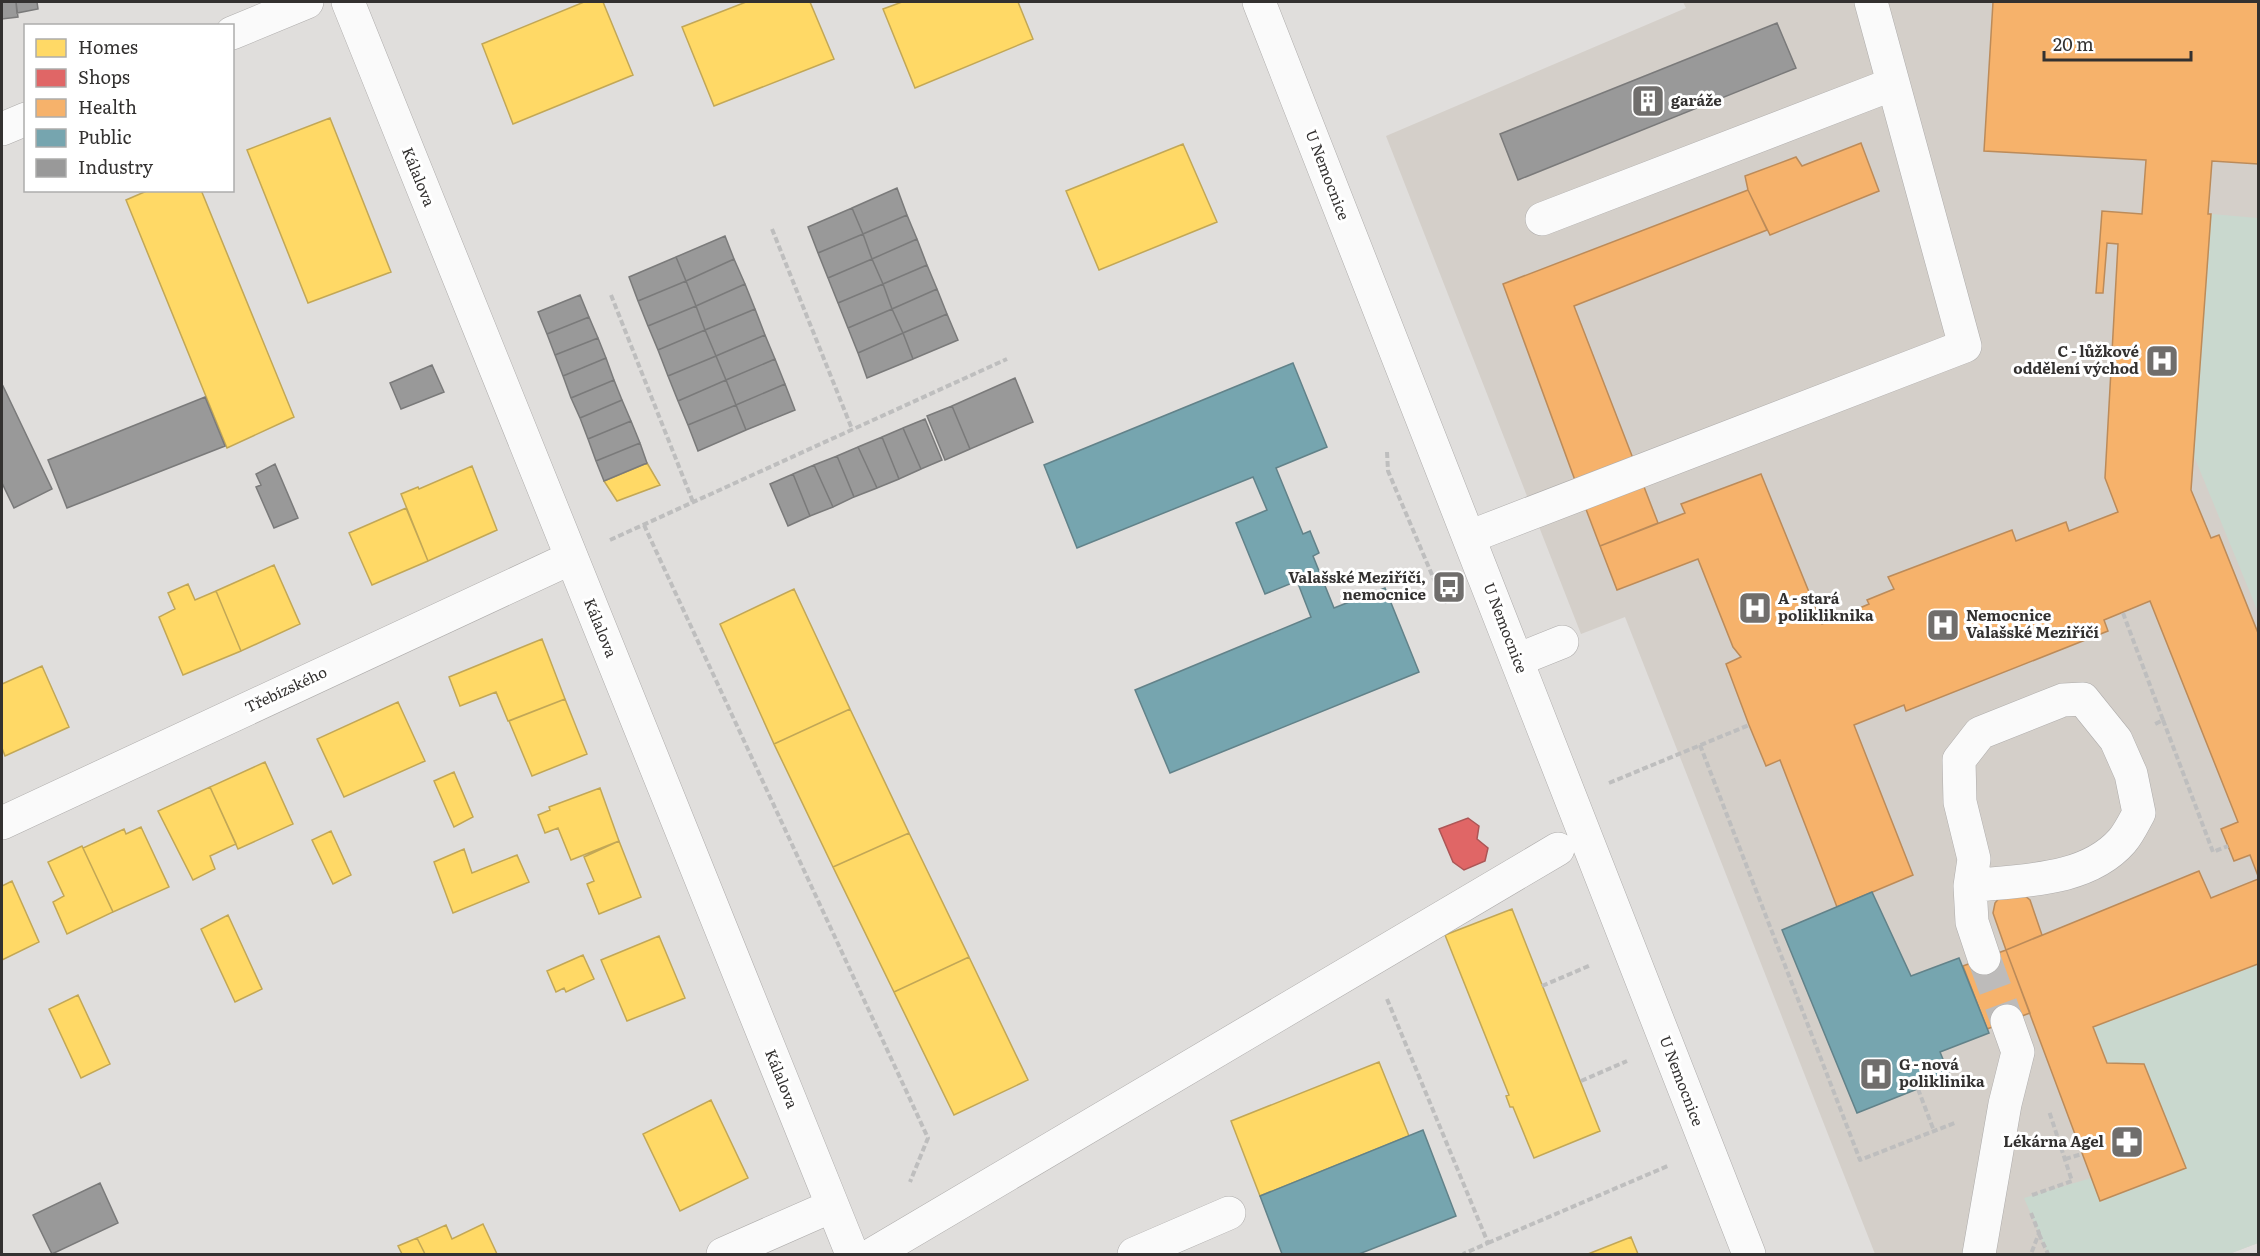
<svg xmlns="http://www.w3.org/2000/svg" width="2260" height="1256" font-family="Literata,serif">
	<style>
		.built { fill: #d4cfc9 }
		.green { fill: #c9d8ce }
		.homes { fill: #ffd966; stroke: #c2a756; stroke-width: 1.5 }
		.shops { fill: #e06666; stroke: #ac5656; stroke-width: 1.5 }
		.health { fill: #f6b26b; stroke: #bc8b59; stroke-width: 1.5 }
		.public { fill: #76a5af; stroke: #628289; stroke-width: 1.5 }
		.industry { fill: #999; stroke: #7a7a7a; stroke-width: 1.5 }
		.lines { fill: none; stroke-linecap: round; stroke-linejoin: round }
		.minor-tunnel { stroke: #bdbbba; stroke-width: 33; stroke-dasharray: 33 16; stroke-linecap: butt }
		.minor-casing { stroke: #aeacab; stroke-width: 34 }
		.path { stroke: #bebebe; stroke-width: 4; stroke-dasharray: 6 3; stroke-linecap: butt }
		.minor { stroke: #fafafa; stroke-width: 33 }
		.labels { text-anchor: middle; stroke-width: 6; stroke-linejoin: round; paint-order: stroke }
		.poi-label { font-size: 15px; font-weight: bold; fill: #333130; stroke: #fff; text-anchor: start }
		.street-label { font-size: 15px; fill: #333130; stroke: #fff }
	</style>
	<rect width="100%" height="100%" fill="#e0dedc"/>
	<path class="built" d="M1683,2H2258V1243L2229,1254H1875L1625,617L1581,634L1386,136L1686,8Z"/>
	<path class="green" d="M2211,214L2258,218V612L2194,456Z
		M2258,964V1243L2229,1254H2048L2024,1198L2091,1178L2100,1201L2185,1168L2144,1064L2107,1063L2093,1027Z"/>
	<path class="homes" d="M584,2H603L633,75L513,124L482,44Z
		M746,2H810L834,59L714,106L682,27Z
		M902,2H1018L1033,39L915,88L883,9Z
		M330,118L391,272L308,303L247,150Z
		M1183,144L1217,222L1099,270L1066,191Z
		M149,190H201L294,417L227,448L126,200Z
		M647,463L660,485L617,501L604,481Z
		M472,466L497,530L428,561L401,494L418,487L419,489Z
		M406,508L428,561L372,585L349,533Z
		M274,565L300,624L241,651L216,591Z
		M188,584L195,600L216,591L241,651L183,675L159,617L175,609L168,593Z
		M794,589L850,709L774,744L720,624Z
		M542,639L565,699L508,721L496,692L460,706L449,677Z
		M42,666L69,727L5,756L2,748V684Z
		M565,699L587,754L532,776L509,721Z
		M398,702L425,761L344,797L317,739Z
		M850,709L909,833L833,867L774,744Z
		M265,762L293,824L238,849L210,787Z
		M454,772L473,817L454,827L434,781Z
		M210,787L236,844L210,856L215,869L193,880L158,811Z
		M600,788L619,841L571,860L558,828L545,833L538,815L550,810L549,807Z
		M141,827L169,887L113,912L83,848L124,829L126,834Z
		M331,831L351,875L333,884L312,840Z
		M909,833L969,957L894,992L833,867Z
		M619,841L641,897L599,914L587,884L594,881L584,857Z
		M82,846L113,912L67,934L53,902L64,896L48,862Z
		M464,849L472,873L517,855L529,882L453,913L434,862Z
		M12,881L39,942L2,960V886Z
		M1512,909L1600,1131L1534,1158L1513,1107H1510L1506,1096L1509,1095L1445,935Z
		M228,915L262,989L235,1002L201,929Z
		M659,936L685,998L627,1021L601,960Z
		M583,955L594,979L566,992L564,988L556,992L547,971Z
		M969,957L1028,1080L954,1115L894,992Z
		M78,995L110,1064L81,1078L49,1009Z
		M1379,1062L1409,1136L1260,1196L1231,1121Z
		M711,1100L748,1178L680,1211L643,1134Z
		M483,1224L497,1254H425L417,1238L446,1225L452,1239Z
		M1631,1237L1638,1254H1588Z
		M417,1238L425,1254H402L398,1246Z"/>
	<path class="shops" d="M1468,818L1479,826L1477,839L1488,848L1485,861L1464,870L1453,862L1439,829Z"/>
	<path class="health" d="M1993,2H2258V164L2212,161L2208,214H2211L2191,490L2211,538L2219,535L2258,633V876L2250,855L2234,861L2228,846L2221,829L2238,822L2150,601L2104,620L2108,631L1906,711L1904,705L1854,725L1913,875L1837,907L1780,760L1766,766L1749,725L1726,664L1741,657L1733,647L1698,559L1617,590L1600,546L1685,513L1681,504L1761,474L1822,624L1869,604L1867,600L1894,589L1888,577L2012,530L2016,541L2066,522L2069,531L2118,512L2105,478L2118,244L2107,243L2103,293H2096L2102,211L2142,214L2146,160L1984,151Z
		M1861,143L1879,191L1770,235L1748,190L1745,176L1796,157L1802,166Z
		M1748,190L1767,230L1574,306L1634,461L1576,483L1503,284Z
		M1634,461L1658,523L1600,546L1576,483Z
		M2199,871L2211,898L2258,879V964L2093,1027L2107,1063L2144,1064L2186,1168L2100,1201L2006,950Z
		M2024,895L2030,900L2042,935L2006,950L1993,913L1995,903L2000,897Z
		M2006,950L2030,1013L1987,1029L1963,966Z"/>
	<path class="public" d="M1293,363L1327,447L1276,468L1303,534L1310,531L1319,553L1313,556L1334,608L1385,588L1419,672L1170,773L1135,690L1311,617L1297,581L1265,594L1236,523L1267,510L1253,477L1077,548L1044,465Z
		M1872,892L1911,976L1959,958L1989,1033L1940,1052L1950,1076L1857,1113L1782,930Z
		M1423,1130L1456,1216L1359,1254H1282L1260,1196Z"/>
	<path class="industry" d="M2,2H16L18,17L2,19Z
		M16,2H37L38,9L17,13Z
		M1777,23L1796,68L1518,180L1500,134Z
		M897,188L907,215L863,234L852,208Z
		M852,208L863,234L818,253L808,227Z
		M907,215L917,239L872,259L863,234Z
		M863,234L872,259L828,278L818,253Z
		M725,236L734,259L686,281L676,257Z
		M917,239L927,265L883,284L872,259Z
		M676,257L686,281L638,301L629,277Z
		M734,259L745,284L696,306L686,281Z
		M872,259L883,284L838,303L828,278Z
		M927,265L937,289L892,309L883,284Z
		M686,281L696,306L648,326L638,301Z
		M745,284L755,309L705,330L696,306Z
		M883,284L892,309L848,328L838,303Z
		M937,289L947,314L903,333L892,309Z
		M580,295L589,317L547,334L538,312Z
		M696,306L705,330L658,350L648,326Z
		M755,309L765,335L716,356L705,330Z
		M892,309L903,333L858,353L848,328Z
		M947,314L958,340L913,359L903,333Z
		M589,317L598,338L555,355L547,334Z
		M705,330L716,356L668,376L658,350Z
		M903,333L913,359L867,378L858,353Z
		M765,335L775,359L726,380L716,356Z
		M598,338L606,358L563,376L555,355Z
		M716,356L726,380L678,401L668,376Z
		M606,358L614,380L571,398L563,376Z
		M775,359L785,384L736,405L726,380Z
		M432,365L444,392L401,409L390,383Z
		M1015,378L1033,422L970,449L952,406Z
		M614,380L622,400L580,418L571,398Z
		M726,380L736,405L688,425L678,401Z
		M785,384L795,410L746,430L736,405Z
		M3,386L52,489L14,508L2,483V387Z
		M205,397L225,446L67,508L48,460Z
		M622,400L631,421L588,439L580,418Z
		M736,405L746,430L698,451L688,425Z
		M952,406L970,449L945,460L927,416Z
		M925,419L942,460L921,469L903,428Z
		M631,421L640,443L596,461L588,439Z
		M903,428L921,469L899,479L882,437Z
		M882,437L899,479L877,488L858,447Z
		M640,443L647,463L604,481L596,461Z
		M858,447L877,488L854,497L837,456Z
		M837,456L854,497L833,507L814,465Z
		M275,464L298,518L274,528L256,487L261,485L256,474Z
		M814,465L833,507L810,516L793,474Z
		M793,474L810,516L788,526L770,484Z
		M100,1183L118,1223L52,1254L33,1215Z"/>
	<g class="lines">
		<path class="minor-tunnel" d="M1984,958L2007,1021"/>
		<defs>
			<path id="minor" d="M348,2L852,1254
				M1259,2L1749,1254
				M232,33L307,2
				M2,129L26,119
				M1542,219L1893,84
				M1469,537L1965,346L1871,2
				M1517,660L1562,642
				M2,823L571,558
				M1970,886L1974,859L1960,802L1959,760L1980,733L2063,700L2083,699L2116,740L2131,774L2139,813C2134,822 2129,833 2122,841C2086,882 2021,880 1970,886L1972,922L1984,958
				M723,1254L832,1206
				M873,1254L1558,849
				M1134,1254L1229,1213
				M1979,1254L2005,1104L2018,1052L2007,1021"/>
		</defs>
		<use href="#minor" class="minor-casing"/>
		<path class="path" d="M772,229L852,429
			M611,295L693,502
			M1387,452L1388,471L1441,596L1447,603
			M644,525L928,1138L910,1182
			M610,540L1007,359
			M2123,613L2163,720L2155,724
			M2163,720L2213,852L2228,846
			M1700,745L1860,1160L1957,1122
			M1609,783L1749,725
			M1542,986L1591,965
			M1387,999L1488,1243L1463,1254
			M1581,1081L1627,1061
			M1918,1089L1934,1131
			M2065,1159L2082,1154
			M2032,1195L2072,1181L2049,1111
			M2031,1213L2039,1233L2031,1254
			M2039,1234L2048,1254
			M1488,1243L1670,1165"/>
		<use href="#minor" class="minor"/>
	</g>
	<defs>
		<symbol id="building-square" viewBox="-11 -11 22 22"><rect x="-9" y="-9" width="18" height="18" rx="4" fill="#706e6c" stroke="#fff"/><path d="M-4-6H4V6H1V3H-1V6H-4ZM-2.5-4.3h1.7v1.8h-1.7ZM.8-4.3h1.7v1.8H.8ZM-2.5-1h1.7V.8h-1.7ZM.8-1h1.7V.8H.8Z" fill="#fff"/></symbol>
		<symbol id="hospital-square" viewBox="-11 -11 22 22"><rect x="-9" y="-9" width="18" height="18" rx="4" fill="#706e6c" stroke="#fff"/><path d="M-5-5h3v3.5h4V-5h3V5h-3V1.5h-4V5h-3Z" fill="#fff"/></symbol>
		<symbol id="bus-square" viewBox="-11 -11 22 22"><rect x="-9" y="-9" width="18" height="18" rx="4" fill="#706e6c" stroke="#fff"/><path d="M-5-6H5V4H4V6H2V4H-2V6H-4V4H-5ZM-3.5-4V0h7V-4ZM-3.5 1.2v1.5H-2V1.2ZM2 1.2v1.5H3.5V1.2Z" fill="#fff"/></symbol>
		<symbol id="pharmacy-square" viewBox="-11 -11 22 22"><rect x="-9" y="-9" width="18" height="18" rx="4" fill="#706e6c" stroke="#fff"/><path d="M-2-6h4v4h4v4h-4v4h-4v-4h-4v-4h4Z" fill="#fff"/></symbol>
	</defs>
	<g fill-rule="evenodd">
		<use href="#building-square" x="1629" y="82" width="38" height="38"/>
		<use href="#hospital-square" x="2143" y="342" width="38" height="38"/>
		<use href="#bus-square" x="1430" y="568" width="38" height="38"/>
		<use href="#hospital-square" x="1736" y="589" width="38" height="38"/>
		<use href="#hospital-square" x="1924" y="606" width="38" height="38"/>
		<use href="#hospital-square" x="1857" y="1055" width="38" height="38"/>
		<use href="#pharmacy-square" x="2108" y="1123" width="38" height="38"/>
	</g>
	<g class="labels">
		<g class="poi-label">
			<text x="1671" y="106">garáže</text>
			<text x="2139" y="357" text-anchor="end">C - lůžkové<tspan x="2139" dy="17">oddělení východ</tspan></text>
			<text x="1426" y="583" text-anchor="end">Valašské Meziříčí,<tspan x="1426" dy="17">nemocnice</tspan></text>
			<text x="1778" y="604">A - stará<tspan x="1778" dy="17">polikliknika</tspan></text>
			<text x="1966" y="621">Nemocnice<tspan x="1966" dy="17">Valašské Meziříčí</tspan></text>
			<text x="1899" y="1070">G - nová<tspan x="1899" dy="17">poliklinika</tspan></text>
			<text x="2104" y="1147" text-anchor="end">Lékárna Agel</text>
		</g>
		<g class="street-label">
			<text transform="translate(1327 175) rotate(69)" y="5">U Nemocnice</text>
			<text transform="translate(418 177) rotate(68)" y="5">Kálalova</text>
			<text transform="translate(600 628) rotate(68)" y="5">Kálalova</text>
			<text transform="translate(1505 628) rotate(69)" y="5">U Nemocnice</text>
			<text transform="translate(286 690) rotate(-25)" y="5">Třebízského</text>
			<text transform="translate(781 1079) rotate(68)" y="5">Kálalova</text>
			<text transform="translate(1681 1081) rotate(69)" y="5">U Nemocnice</text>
		</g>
	</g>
	<rect width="2260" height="1256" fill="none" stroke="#333130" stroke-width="6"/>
	<rect x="24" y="24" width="210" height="168" fill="#ffffff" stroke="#adadac" stroke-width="1.5"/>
	<rect x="36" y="39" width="30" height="18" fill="#ffd966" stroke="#adadac" stroke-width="1.5"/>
	<text x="78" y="54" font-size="18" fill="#333130">Homes</text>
	<rect x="36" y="69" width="30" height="18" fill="#e06666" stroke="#adadac" stroke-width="1.5"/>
	<text x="78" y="84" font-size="18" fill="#333130">Shops</text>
	<rect x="36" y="99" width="30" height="18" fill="#f6b26b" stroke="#adadac" stroke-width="1.5"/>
	<text x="78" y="114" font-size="18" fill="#333130">Health</text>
	<rect x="36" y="129" width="30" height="18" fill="#76a5af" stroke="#adadac" stroke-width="1.5"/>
	<text x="78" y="144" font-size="18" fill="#333130">Public</text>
	<rect x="36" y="159" width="30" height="18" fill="#999999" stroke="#adadac" stroke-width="1.5"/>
	<text x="78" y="174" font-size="18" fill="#333130">Industry</text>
	<path d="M2044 51v9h147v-9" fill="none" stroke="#333130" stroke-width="3"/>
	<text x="2053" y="51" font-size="18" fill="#333130" stroke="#ffffff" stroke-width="4.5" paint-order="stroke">20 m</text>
</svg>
